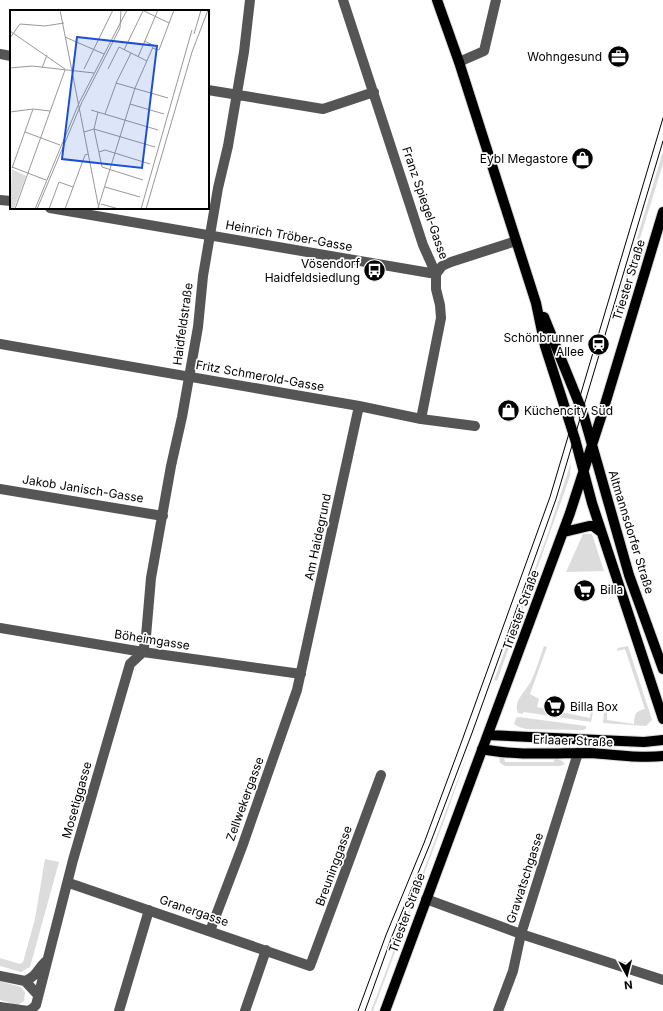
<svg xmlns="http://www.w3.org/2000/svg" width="663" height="1011" font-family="Inter,sans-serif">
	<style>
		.green { fill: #dcdcdc }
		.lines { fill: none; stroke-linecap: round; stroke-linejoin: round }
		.major-casing { stroke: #dbdbdb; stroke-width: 12 }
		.minor { stroke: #555; stroke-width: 10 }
		.major { stroke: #000; stroke-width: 10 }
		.tram { stroke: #000; stroke-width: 1 }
		.labels { text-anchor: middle; stroke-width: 3.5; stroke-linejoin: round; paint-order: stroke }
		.poi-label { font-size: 12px; fill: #000; stroke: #fff; text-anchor: end }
		.street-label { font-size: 12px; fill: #000; stroke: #fff }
		.inset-road { fill: none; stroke: #999; stroke-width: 1 }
		.view { fill: #1d4ed8; fill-opacity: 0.15; stroke: #1d4ed8; stroke-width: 2 }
		.inset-edge { fill: none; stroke: #000; stroke-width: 2 }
	</style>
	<rect width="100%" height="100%" fill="#fff"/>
	<path class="green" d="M663,151V164L623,293L621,292Z
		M571,462L570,476L563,496L497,681L494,680L548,533Z
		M583,534H592L604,571L566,572Z
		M544,646L547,647L530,694L539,699L537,707L590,718L591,710L593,712L591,722L524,712L522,714L518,713C512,700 528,690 532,679C537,668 540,657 544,646Z
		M628,646L652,720L646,726L603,723L604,713L607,712V720L634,724C635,713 635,712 645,709L625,649L617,651L618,648Z
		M519,717L586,726V729L583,730L526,729L519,727L514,724L516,718Z
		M471,744L448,810L373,1011H371Z
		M499,758H504L505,762H554L555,758L562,761L565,764L560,766H505L500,763Z
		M45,859L59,862L30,967L21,972L0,966V958L20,964L23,962L35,919Z
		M0,981L21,987L25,992L24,1001L18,1005L0,1000Z"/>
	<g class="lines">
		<defs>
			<path id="major" d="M437,0L459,62L536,303L545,346L575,439L592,503L663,719
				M544,317L583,413L629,575L663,669
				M564,532L589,526H593L601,532
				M488,735L644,742L663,740
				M482,749C516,756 555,753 589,753C614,754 639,759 663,756
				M385,1011L570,513L603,411L663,212"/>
		</defs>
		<use href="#major" class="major-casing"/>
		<path class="minor" d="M343,0L423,245L436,274V289L440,305L441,318L421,419
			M0,54L11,56
			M459,62L484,51L496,0
			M208,90L323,109L374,92
			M0,200L11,201
			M50,208L436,274
			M436,274L442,266L451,262L516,241
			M0,344L359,406L421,419L475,426
			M0,489L163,516
			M0,628L143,652L301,674
			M69,883L310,966L381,775
			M426,899L521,934L663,980
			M210,931L242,847L297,690L359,406
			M0,976L25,981L38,995
			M25,981C37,976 37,970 45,962
			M0,1007L28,1011L32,1009L36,1005L73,860L130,664L143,652L146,636L151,578L171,466L182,417L198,327L203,276L218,188L228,146L244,52L250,0
			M119,1011L149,910
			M245,1011L266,950
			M498,1011L513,971L521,934L578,753"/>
		<use href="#major" class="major"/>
		<path class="tram" d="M358,1011L386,935L424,843L460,746L550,497L663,118
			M365,1011L392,936L430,844L472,733L556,499L663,141"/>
	</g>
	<defs>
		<symbol id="office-disc" viewBox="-11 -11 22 22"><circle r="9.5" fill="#000" stroke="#fff"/><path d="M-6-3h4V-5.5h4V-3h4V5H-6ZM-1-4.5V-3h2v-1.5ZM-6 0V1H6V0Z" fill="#fff"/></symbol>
		<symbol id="shop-disc" viewBox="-11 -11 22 22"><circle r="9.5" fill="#000" stroke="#fff"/><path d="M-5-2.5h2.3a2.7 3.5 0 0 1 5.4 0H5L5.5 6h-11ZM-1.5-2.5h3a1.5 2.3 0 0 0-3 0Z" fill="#fff"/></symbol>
		<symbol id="bus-disc" viewBox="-11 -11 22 22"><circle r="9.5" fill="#000" stroke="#fff"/><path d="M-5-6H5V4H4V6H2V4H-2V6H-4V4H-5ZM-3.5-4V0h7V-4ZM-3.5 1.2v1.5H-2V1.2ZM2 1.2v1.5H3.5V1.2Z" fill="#fff"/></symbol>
		<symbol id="station-disc" viewBox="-11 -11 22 22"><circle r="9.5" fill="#000" stroke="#fff"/><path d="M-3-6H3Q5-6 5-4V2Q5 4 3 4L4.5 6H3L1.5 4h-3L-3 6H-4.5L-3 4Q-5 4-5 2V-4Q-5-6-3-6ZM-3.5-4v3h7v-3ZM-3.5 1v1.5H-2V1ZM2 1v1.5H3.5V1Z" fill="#fff"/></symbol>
		<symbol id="supermarket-disc" viewBox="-11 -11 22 22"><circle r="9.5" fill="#000" stroke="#fff"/><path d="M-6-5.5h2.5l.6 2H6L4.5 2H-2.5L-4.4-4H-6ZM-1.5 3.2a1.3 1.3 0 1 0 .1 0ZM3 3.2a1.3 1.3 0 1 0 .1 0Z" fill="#fff"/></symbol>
	</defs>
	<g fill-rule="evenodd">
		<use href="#office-disc" x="606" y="44" width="25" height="25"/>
		<use href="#shop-disc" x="570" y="146" width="25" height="25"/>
		<use href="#bus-disc" x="362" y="258" width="25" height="25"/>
		<use href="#station-disc" x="586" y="332" width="25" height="25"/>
		<use href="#shop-disc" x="496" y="398" width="25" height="25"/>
		<use href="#supermarket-disc" x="572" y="578" width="25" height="25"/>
		<use href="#supermarket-disc" x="542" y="694" width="25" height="25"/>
	</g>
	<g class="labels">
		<g class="poi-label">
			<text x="602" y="61">Wohngesund</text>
			<text x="568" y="163">Eybl Megastore</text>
			<text x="360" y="268">Vösendorf<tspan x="360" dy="14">Haidfeldsiedlung</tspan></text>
			<text x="584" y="342">Schönbrunner<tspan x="584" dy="14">Allee</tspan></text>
			<text x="524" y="415" text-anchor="start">Küchencity Süd</text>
			<text x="600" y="594" text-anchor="start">Billa</text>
			<text x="570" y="711" text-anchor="start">Billa Box</text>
		</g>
		<g class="street-label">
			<text transform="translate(425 203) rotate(71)" y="4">Franz Spiegel-Gasse</text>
			<text transform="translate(289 236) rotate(10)" y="4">Heinrich Tröber-Gasse</text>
			<text transform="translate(629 280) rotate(-73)" y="4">Triester Straße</text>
			<text transform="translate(183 324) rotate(-82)" y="4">Haidfeldstraße</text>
			<text transform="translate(260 376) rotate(10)" y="4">Fritz Schmerold-Gasse</text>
			<text transform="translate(83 489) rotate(9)" y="4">Jakob Janisch-Gasse</text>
			<text transform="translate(631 532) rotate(73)" y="4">Altmannsdorfer Straße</text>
			<text transform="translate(318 537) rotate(-78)" y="4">Am Haidegrund</text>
			<text transform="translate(521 610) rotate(-70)" y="4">Triester Straße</text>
			<text transform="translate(152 640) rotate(9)" y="4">Böheimgasse</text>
			<text transform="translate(573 741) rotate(2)" y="4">Erlaaer Straße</text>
			<text transform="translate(245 799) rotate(-70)" y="4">Zellwekergasse</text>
			<text transform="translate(77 800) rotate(-74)" y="4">Mosetiggasse</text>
			<text transform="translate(334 866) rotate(-70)" y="4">Breuninggasse</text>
			<text transform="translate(525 878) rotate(-72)" y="4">Grawatschgasse</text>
			<text transform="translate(194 911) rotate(19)" y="4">Granergasse</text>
			<text transform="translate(407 913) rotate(-70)" y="4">Triester Straße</text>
		</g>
	</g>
	<g transform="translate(10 10)">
		<rect width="199" height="199" fill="#fff"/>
		<path d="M2,159L16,166L4,199H0Z" fill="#dcdcdc"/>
		<path class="inset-road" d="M50,0L89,199M132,0L159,13M0,21L55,59M184,24L191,0M55,27L94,44M0,28L10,14L35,16L54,13M134,31L145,36M142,38L149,40L164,0M114,40L133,1M128,47L148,0M0,58L22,56L84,63M32,58L37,45M74,59L103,0M98,59L109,37L137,51M106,73L158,88M120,94L154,104M81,100L148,120M0,102L23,99L40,101M88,102L84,119L92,157L133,170M95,104L107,71L121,43M15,122L50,135M74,122L84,119L145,137M89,142L95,140L140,154M2,157L36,170M2,158L23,99M95,177L130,187M91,194L109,199M88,198L125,78L143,37M5,199L55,60M25,199L69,93L117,0M27,199L72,92L110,18L111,0M39,199L49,172L63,177M55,199L75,145L78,144M131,199L182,20M136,199L182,42L198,0"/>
		<path class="view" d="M67,27L147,36L132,158L52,149Z"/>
		<rect width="199" height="199" class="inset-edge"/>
	</g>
	<g transform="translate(627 975) rotate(173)" stroke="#ffffff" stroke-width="3" paint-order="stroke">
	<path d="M0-3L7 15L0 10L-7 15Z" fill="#000000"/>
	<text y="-6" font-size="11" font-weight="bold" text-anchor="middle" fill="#000000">N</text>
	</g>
</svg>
